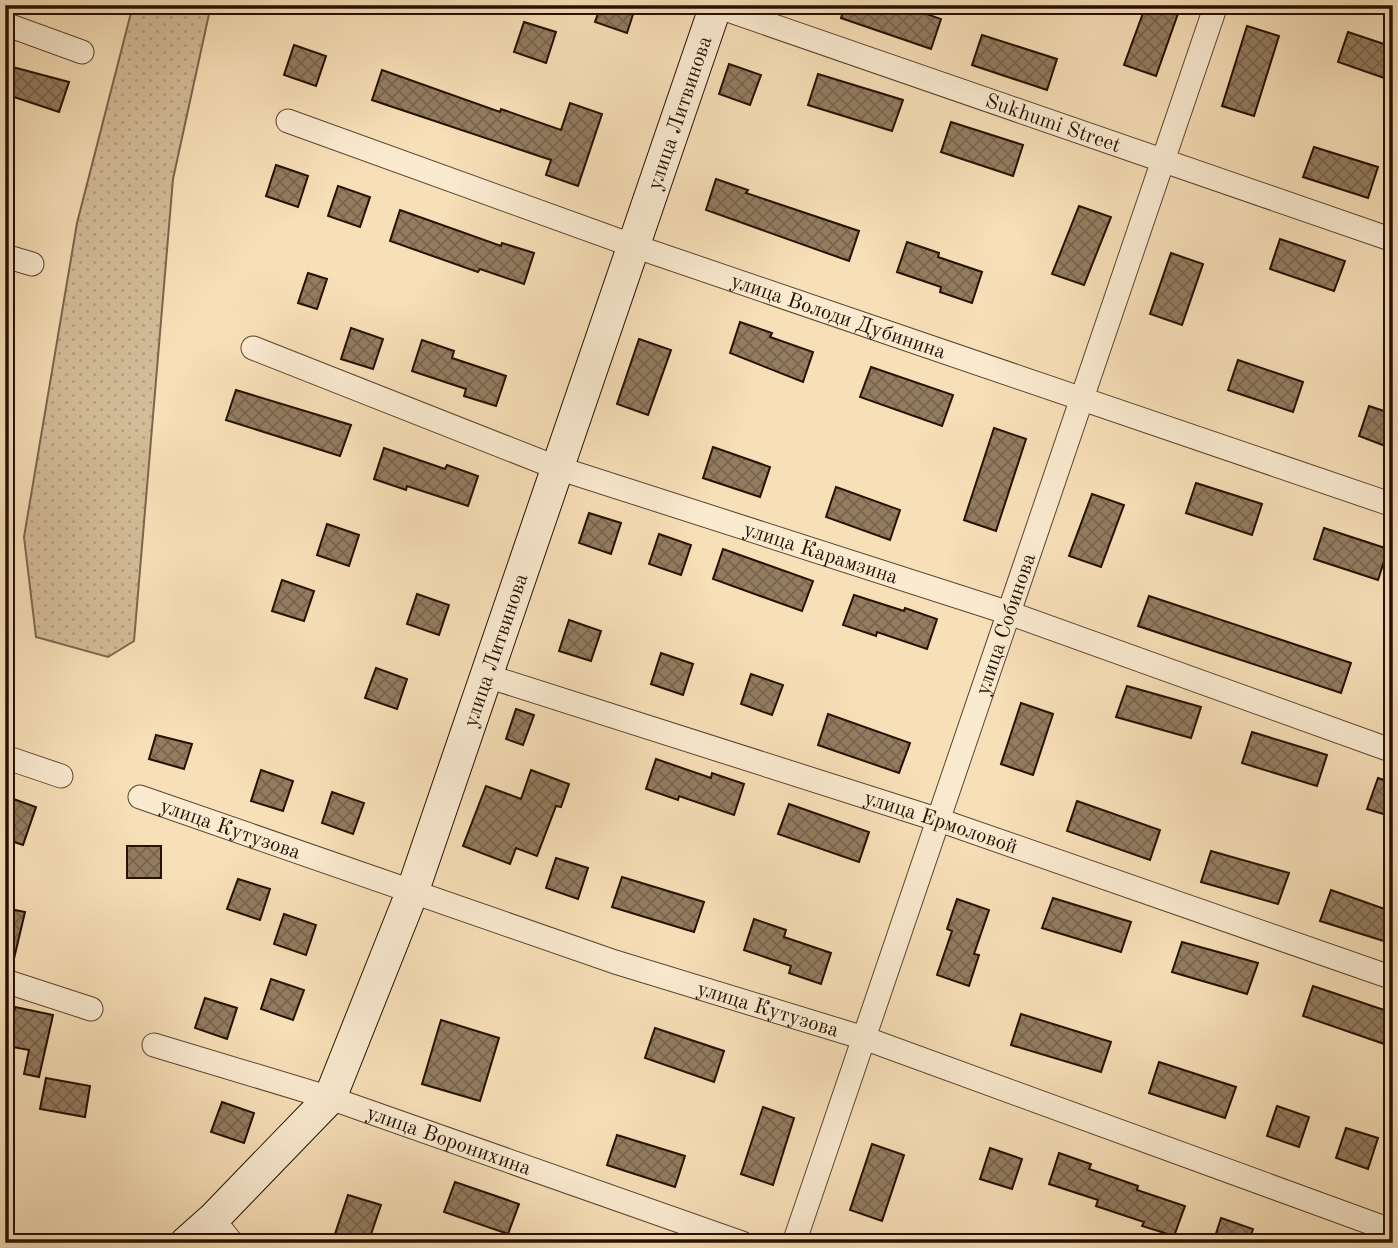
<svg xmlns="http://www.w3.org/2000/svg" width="1398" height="1248" font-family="'Old Standard TT',serif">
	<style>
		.grass { fill: url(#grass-dots); stroke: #7c664d; stroke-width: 2 }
		.building { fill: url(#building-cross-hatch); stroke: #261102; stroke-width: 2 }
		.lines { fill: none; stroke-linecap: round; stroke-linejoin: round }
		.street-casing { stroke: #5a442f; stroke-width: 25 }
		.secondary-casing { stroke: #261102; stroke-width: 34 }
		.street { stroke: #faead0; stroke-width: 23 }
		.secondary { stroke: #faead0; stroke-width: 32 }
		.labels { text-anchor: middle; stroke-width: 7; stroke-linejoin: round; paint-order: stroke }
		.street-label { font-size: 21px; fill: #261102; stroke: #faead0 }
	</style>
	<defs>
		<pattern id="grass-dots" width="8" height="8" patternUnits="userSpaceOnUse" patternTransform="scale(1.75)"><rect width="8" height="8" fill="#d3bc98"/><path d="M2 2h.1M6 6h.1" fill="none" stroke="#b5a181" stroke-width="1.8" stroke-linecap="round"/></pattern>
		<pattern id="building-cross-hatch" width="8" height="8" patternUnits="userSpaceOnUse" patternTransform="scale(1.75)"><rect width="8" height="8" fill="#937c60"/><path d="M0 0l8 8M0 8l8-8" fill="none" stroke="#78644d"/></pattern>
	</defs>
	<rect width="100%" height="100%" fill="#f7dfb7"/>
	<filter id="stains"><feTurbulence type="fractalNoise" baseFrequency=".00286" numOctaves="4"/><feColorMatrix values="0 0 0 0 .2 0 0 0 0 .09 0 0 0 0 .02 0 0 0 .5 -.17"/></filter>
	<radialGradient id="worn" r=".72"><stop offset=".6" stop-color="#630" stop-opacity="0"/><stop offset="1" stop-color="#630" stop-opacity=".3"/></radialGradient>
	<path class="grass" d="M133,5H211L173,179L134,641L108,657L36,637L24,537L77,223Z"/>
	<path class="building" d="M601,5H636L627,33L595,22Z
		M845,5H901L941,19L931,49L841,18Z
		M1146,5H1181L1156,76L1124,65Z
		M524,22L556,32L546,63L514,52Z
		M1247,26L1279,36L1254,116L1222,106Z
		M1348,32L1393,47V81L1338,62Z
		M982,35L1057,59L1047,90L972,65Z
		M294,45L326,56L316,86L284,75Z
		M729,64L761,75L750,105L719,94Z
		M5,65L69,82L59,112L5,94Z
		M382,70L500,112L501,109L561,130L570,103L602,114L578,186L546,175L551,160L372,100Z
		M818,74L903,100L892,131L808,105Z
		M951,122L1023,145L1013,176L941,152Z
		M1314,147L1378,167L1368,198L1303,177Z
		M276,165L308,176L298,207L266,196Z
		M716,179L748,190L746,193L859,231L849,261L706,210Z
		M338,186L370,197L360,227L328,216Z
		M1079,206L1111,217L1084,285L1052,274Z
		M400,210L501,246L502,243L534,253L524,284L480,269L478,272L390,241Z
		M1280,239L1345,261L1334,291L1270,269Z
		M907,242L939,253L938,257L982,272L972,303L940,292L941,287L897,272Z
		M1171,253L1203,264L1182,325L1150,314Z
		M308,273L327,279L317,309L298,303Z
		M740,322L772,333L770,337L813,352L803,382L730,353Z
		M351,328L383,339L373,369L341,359Z
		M639,339L671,350L648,415L617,404Z
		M422,340L454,351L452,358L506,376L496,406L464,396L466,389L412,371Z
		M1238,360L1303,382L1293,412L1228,390Z
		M871,367L953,395L942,426L860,397Z
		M236,390L351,425L340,456L226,420Z
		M1369,406L1393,414V449L1359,436Z
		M994,428L1026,439L996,531L964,520Z
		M713,447L770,467L760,497L703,478Z
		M384,448L445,469L447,465L478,476L468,506L407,486L406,490L374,479Z
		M1196,483L1262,504L1252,535L1186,513Z
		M836,487L900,510L890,540L826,517Z
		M1092,494L1124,505L1101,567L1069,556Z
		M589,513L621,523L611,554L579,543Z
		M327,524L359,535L349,566L317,555Z
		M1324,528L1388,549L1378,580L1314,559Z
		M659,534L691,545L681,575L649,564Z
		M723,549L813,581L802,611L713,579Z
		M282,580L314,591L304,621L272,611Z
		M417,594L449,605L439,635L407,624Z
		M854,595L904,611L905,608L937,619L927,649L877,632L876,636L843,625Z
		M1149,596L1351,663L1341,693L1138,626Z
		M569,620L601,631L591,661L559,651Z
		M661,653L693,664L683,695L651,684Z
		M376,668L407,679L397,709L365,698Z
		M751,674L783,685L772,715L741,704Z
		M1127,686L1201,707L1191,738L1116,717Z
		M1021,703L1053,714L1033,775L1001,764Z
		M516,709L534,715L523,745L506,739Z
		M828,714L910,743L899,773L818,745Z
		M1252,732L1327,755L1317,786L1242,763Z
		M156,735L192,744L184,769L149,759Z
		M656,759L711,778L712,773L744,784L734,815L679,796L678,800L646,789Z
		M261,770L293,781L283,811L251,801Z
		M531,770L569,784L561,807L556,806L537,856L516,848L510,864L463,846L486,786L521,799Z
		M1378,778L1393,783V817L1367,809Z
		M332,792L364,803L353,834L322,823Z
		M5,796L36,807L23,845L5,839Z
		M1077,801L1160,830L1150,860L1067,831Z
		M789,804L869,832L859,862L778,834Z
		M127,846H161V878H127Z
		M1211,851L1289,873L1278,904L1201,882Z
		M556,858L588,868L578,899L546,888Z
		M622,877L704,902L694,932L612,907Z
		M238,879L270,889L260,920L227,909Z
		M1331,890L1393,912V944L1320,921Z
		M1053,898L1131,922L1121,952L1042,928Z
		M957,899L989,910L974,954L979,955L969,986L937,975L952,931L947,929Z
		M5,908L25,912L12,967H5Z
		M284,914L316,925L306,955L274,944Z
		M754,919L786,930L784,937L831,953L821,984L789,973L791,966L744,950Z
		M1182,942L1258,963L1247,994L1172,972Z
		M271,979L304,990L293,1020L261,1009Z
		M1313,986L1393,1013V1047L1303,1016Z
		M205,998L237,1008L227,1039L195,1028Z
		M15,1007L53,1015L39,1077L24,1074L29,1050L7,1046L5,1016L13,1018Z
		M1021,1014L1111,1042L1101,1072L1011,1045Z
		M441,1020L499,1038L480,1101L422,1084Z
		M655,1028L724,1051L714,1082L645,1058Z
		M1159,1062L1236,1087L1225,1118L1149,1093Z
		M46,1078L90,1086L85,1117L40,1109Z
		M222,1102L254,1113L244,1143L211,1132Z
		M1277,1106L1309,1117L1299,1147L1267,1136Z
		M763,1107L794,1118L773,1185L741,1174Z
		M1346,1128L1378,1138L1368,1169L1336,1158Z
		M617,1135L685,1156L675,1187L607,1165Z
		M872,1144L904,1155L882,1221L850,1210Z
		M990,1148L1022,1159L1012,1189L980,1179Z
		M1059,1153L1091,1164L1089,1169L1138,1186L1137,1190L1185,1206L1174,1236L1142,1226L1144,1222L1096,1206L1098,1200L1049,1184Z
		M455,1182L519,1204L508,1234L444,1212Z
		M348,1195L381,1205L368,1243H332Z
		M1221,1218L1253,1229L1248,1243H1213Z"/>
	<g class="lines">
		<defs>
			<g id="street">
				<path id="s1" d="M713,5L1393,240"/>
				<path d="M5,24L82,52"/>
				<path id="s2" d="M288,121L634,246L1393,505"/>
				<path d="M5,256L32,264"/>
				<path id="s3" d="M253,348L555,467L1009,613L1393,751"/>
				<path id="s4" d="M484,675L939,820L1393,978"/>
				<path d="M5,757L61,776"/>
				<path id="s5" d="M140,797L615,962L864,1038L1393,1231"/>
				<path d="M5,981L91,1009"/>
				<path id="s6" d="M154,1045L330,1098L742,1243"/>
				<path d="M213,1219L232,1243"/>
				<path id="s7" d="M794,1243L1216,5"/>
			</g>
			<g id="secondary">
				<path id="s8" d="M186,1243L213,1219L330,1098L413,890L716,5"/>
			</g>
		</defs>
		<use href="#street" class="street-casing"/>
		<use href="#secondary" class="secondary-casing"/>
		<use href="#street" class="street"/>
		<use href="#secondary" class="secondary"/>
	</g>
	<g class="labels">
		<g class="street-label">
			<text dy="7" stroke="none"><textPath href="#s8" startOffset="1250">улица Литвинова</textPath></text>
			<text dy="7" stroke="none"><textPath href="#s1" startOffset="360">Sukhumi Street</textPath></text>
			<text dy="7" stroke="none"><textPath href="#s2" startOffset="584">улица Володи Дубинина</textPath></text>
			<text dy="7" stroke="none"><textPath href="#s3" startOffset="604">улица Карамзина</textPath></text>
			<text dy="7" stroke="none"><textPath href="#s7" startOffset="654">улица Собинова</textPath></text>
			<text dy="7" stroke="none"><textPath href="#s8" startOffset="682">улица Литвинова</textPath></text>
			<text dy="7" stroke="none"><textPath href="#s4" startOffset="480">улица Ермоловой</textPath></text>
			<text dy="7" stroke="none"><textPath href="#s5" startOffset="96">улица Кутузова</textPath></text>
			<text dy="7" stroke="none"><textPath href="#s5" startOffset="663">улица Кутузова</textPath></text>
			<text dy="7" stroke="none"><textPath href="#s6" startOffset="310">улица Воронихина</textPath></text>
		</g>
	</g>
	<rect width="1398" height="1248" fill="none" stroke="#f7dfb7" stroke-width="28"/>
	<rect x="7" y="7" width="1384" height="1234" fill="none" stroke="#261102" stroke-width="3.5"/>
	<rect x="14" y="14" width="1370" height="1220" fill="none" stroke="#261102" stroke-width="2"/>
	<rect width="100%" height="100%" filter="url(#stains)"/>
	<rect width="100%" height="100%" fill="url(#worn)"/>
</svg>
